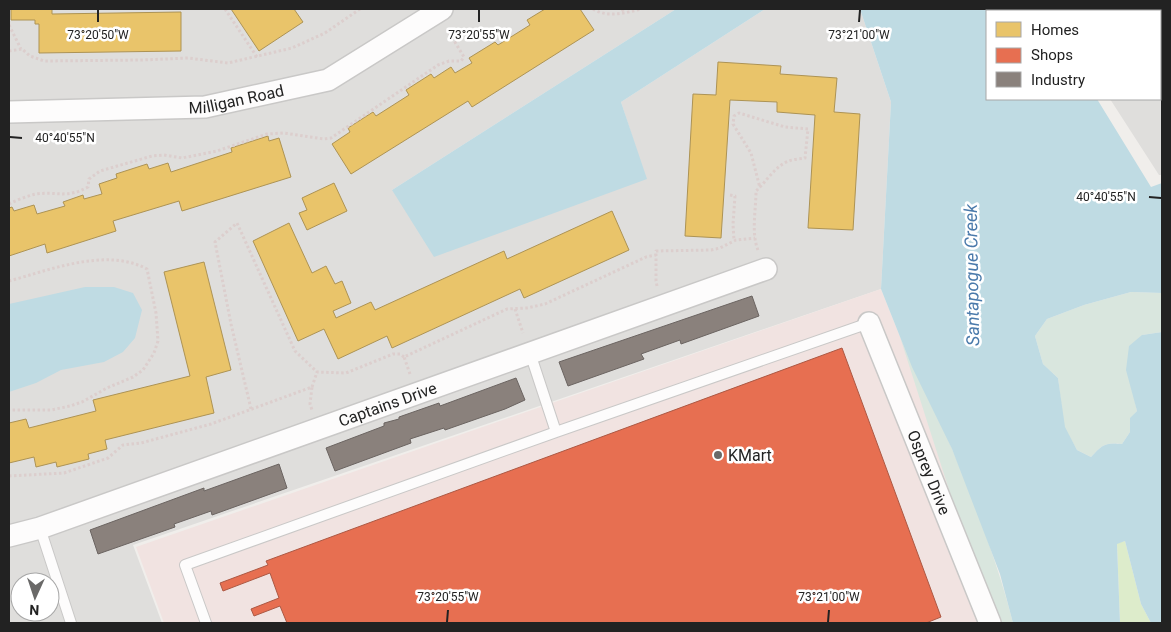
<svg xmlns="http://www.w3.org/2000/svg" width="1171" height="632" font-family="Roboto,sans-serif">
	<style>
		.residential { fill: #dfdedc; fill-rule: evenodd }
		.commercial { fill: #f1e3e1 }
		.grass { fill: #ddeccb }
		.wetland { fill: #d9e6de }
		.water { fill: #bfdbe3 }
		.homes { fill: #e9c46a; stroke: #ad9354 }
		.shops { fill: #e76f51; stroke: #ac5843 }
		.industry { fill: #8a817c; stroke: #6b6461 }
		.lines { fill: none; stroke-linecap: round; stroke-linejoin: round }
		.lane-casing { stroke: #c9c8c7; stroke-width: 12 }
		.street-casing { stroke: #c9c8c7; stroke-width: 24 }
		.path { stroke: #dccecd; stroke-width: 3; stroke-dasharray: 2.5 2.5; stroke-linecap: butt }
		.lane { stroke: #fdfcfc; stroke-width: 10 }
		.street { stroke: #fdfcfc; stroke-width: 21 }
		.ticks { fill: none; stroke: #222; stroke-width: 2 }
		.poi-dot { fill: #6a6968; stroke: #fff; stroke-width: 2 }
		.labels { text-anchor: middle; stroke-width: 5; stroke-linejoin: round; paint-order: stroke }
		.street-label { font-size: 16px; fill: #222; stroke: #fff }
		.poi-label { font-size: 16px; fill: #222; stroke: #fff; text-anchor: start }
		.water-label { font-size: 18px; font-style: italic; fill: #4a7aab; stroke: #fff }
		.ticks-label { font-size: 12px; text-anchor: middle; fill: #222; stroke: #fff; stroke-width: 5; stroke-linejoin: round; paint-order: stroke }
	</style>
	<rect width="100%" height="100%" fill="#f0eeeb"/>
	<path class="residential" d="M9,9H676L392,190L646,179L621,102L765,9H860L891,102L881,289L133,545L162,623H9ZM20,582H50V612H20Z
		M1052,9H1162V175H1159L1110,99H1160V11H1054Z"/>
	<path class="commercial" d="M881,289L912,367L1000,623H164L136,547Z"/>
	<path class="grass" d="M1125,541L1141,604L1151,623H1120L1117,543Z"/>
	<path class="wetland" d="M1131,292L1162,293V332L1142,335L1133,393L1137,411L1131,418L1130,432L1122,444C1105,442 1102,445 1091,457L1077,450L1064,427L1058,378L1043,364L1035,336L1047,319L1084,305Z
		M900,337C915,376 937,412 953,451C976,507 998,564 1013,623H995L968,549Z"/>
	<path class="water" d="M676,9H765L621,102L647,179L434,257L392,190Z
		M860,9H1042L1044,11H987V99H1097L1151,187L1162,183V293L1131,292L1084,305L1047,319L1035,336L1043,364L1058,378L1065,427L1077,450L1091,457C1102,445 1105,442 1122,444L1130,432V418L1137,411L1126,370L1129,346L1142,335L1162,332V623H1151L1141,604L1125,541L1117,544L1120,623H1013L1000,574L952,449L912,367L881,289L891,102Z
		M85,287H114L133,293L142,310L135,338L123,352L104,362L61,370L36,383L9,392V304Z"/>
	<path class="homes" d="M9,9H52V14L181,12V51L39,53V24H35V20H11V9Z
		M231,9H294L303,22L259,51Z
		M545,9H580L594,30L472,107L468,101L351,174L332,144L350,132L348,128L373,112L376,116L409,95L406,90L431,74L434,78L451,67L455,73L472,63L469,58L495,42L498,45L530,25L527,20Z
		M1137,9H1162V38L1160,40V11H1136L1138,10Z
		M718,62L781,66L780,74L837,78L834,112L860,114L853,230L808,228L815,115L777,112V102L730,100L721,238L685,236L693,94L716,95Z
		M268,136L269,141L279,138L291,177L182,211L179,201L113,221L116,231L47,253L45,244L9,256V208L12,207L14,211L34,205L37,214L65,206L63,202L83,195L84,199L102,194L99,184L117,178L116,174L147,164L149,169L168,163L171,172L232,152L231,148Z
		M334,183L347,211L307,230L299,213L307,210L302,198Z
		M612,211L629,250L524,298L520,289L392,348L387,336L338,359L324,329L298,341L253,241L289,223L312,273L326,266L335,284L342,281L351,303L333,311L336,318L371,302L375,310L504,251L507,259Z
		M204,262L231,370L206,377L214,413L105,440L107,449L88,454L89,459L57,467L56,462L36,467L34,457L9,463V423L26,419L29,428L96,411L93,400L190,376L164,272Z"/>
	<path class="shops" d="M842,348L941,617L926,623H287L280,606L254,616L251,609L279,598L270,573L223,591L220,583L268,565L266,561Z"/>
	<path class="industry" d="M752,296L759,316L681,344L680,340L641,354L644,359L568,386L559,362Z
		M516,378L525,400L505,409L445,430L444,428L410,439L411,443L335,471L326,448L384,426V423L399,419V417L439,403L440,406Z
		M279,464L287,488L212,515L211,511L174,524L175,527L98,554L90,530L204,488V491Z"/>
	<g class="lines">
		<defs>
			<path id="lane" d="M556,432L869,323
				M40,528L71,623
				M206,623L185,565L556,432L530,353"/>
			<g id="street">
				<path id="s1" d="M9,112L205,107L328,80L442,9"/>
				<path id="s2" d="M869,323L990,623"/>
				<path id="s3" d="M9,536L40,528L766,269"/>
			</g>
		</defs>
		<use href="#lane" class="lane-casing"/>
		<use href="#street" class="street-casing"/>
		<path class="path" d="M225,9L257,57
			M593,9C608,18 625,13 641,9
			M622,9L625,13
			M9,25L21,49
			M9,51L22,49L30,56L44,61L142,60L188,58L228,63L292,48L325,33L360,9
			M730,195L735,196L733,224L734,241
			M9,204C17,200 27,196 36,194C57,191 66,199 88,187L89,179L100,171L152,156L164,155L182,158L217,151L267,134L284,133L324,139L331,138L438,65L449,61H461L464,57L447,29
			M758,250C751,233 756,210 756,191C766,182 776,165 789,161C794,159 800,159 805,158L808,129L785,127L739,113L734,116L733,124L751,153L760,188
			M9,281C50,270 106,247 147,269L156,313L158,341L154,353L143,370L133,377L107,388L82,402L70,406L51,410H9
			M657,286L656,281V251L711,250L720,248L736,240L755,238
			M515,309L523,333
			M410,374L404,357L507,309L527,308L545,304L646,257L656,255
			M312,387L317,372L346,373L393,354H400L404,357
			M251,409L231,324L215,242L237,223L295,351L317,372
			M9,476L64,473L108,458L123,445L141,443L211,424L312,387L310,404L312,410"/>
		<use href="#lane" class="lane"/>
		<use href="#street" class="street"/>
	</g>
	<path class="ticks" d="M98,22V10M479,22V10M859,22L860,10M10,137L22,138M1149,197L1161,198M447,622L448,610M828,622L829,610"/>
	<circle class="poi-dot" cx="718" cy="455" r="5"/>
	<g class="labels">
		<g class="street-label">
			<text dy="6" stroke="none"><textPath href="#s1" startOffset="228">Milligan Road</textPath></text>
			<text dy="6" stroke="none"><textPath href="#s3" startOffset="401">Captains Drive</textPath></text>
			<text dy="6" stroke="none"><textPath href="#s2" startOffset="161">Osprey Drive</textPath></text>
		</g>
		<g class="poi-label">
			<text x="728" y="461">KMart</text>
		</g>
		<g class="water-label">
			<text transform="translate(972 275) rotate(-91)" y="6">Santapogue Creek</text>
		</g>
	</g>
	<g class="ticks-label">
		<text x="98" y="39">73°20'50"W</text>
		<text x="479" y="39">73°20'55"W</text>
		<text x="859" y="39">73°21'00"W</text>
		<text x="65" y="142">40°40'55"N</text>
		<text x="1106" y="201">40°40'55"N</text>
		<text x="448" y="601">73°20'55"W</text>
		<text x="829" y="601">73°21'00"W</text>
	</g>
	<rect width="1171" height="632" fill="none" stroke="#222222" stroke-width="20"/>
	<rect x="986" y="10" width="175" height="90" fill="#ffffff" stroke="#a7a7a7"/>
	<rect x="996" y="22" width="25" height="15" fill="#e9c46a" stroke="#a7a7a7"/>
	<text x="1031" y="35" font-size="15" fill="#222222">Homes</text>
	<rect x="996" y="48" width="25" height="15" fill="#e76f51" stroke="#a7a7a7"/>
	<text x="1031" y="60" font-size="15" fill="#222222">Shops</text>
	<rect x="996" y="72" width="25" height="15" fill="#8a817c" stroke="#a7a7a7"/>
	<text x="1031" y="85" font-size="15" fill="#222222">Industry</text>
	<g transform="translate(35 597) rotate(183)"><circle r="24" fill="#ffffff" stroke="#a7a7a7"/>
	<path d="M0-4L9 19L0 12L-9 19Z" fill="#6a6968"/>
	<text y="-8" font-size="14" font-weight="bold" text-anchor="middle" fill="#222222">N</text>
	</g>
</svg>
